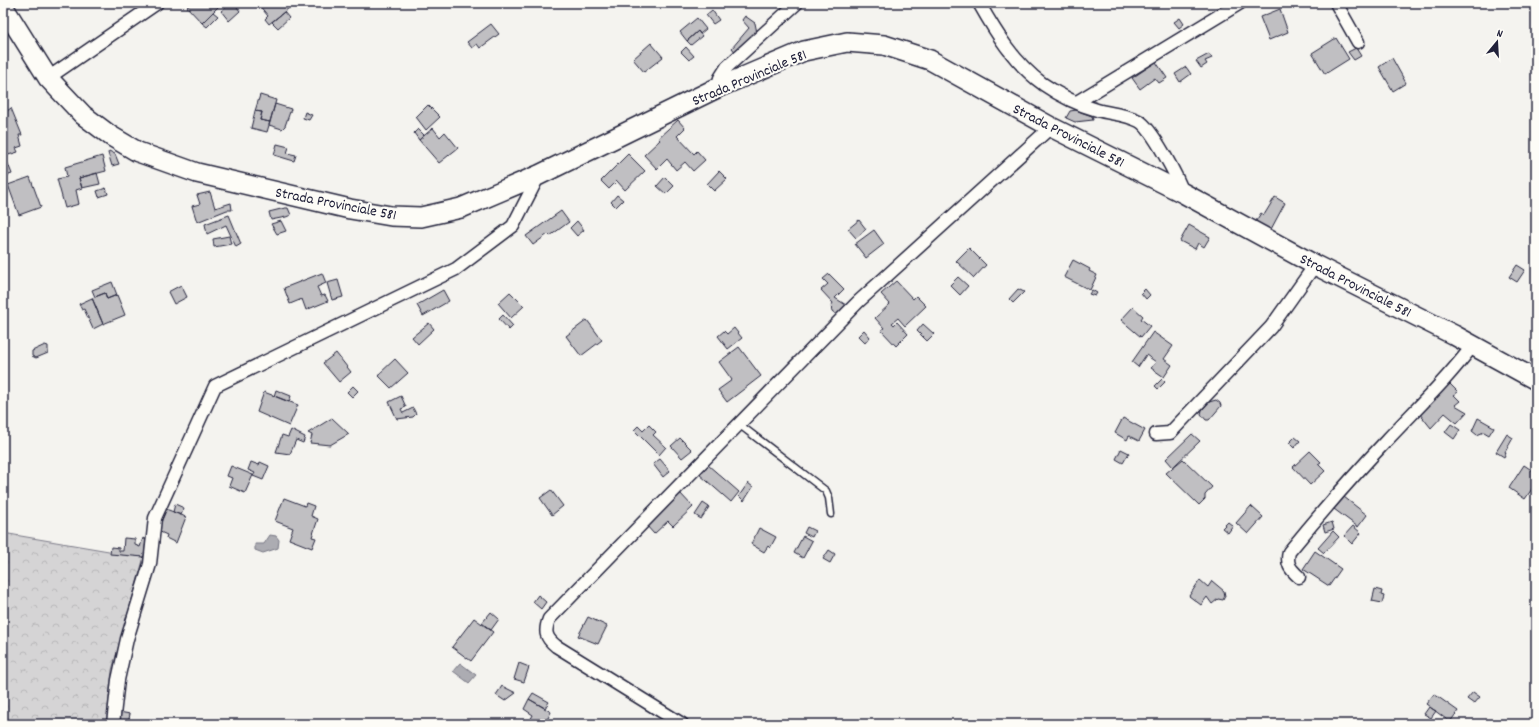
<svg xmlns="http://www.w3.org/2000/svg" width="1539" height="727" font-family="Dekko,sans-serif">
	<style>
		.forest { fill: url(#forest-crowns); stroke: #7c7b88 }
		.water { fill: #acacb2; stroke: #757582 }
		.building { fill: #c0bfc2; stroke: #22223b }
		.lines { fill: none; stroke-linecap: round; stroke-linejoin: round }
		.lane-casing { stroke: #22223b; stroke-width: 9 }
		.street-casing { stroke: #22223b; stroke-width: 15 }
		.primary-casing { stroke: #22223b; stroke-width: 22 }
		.lane { stroke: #fdfcf7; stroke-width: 6 }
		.street { stroke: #fdfcf7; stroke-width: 12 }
		.primary { stroke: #fdfcf7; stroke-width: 19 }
		.labels { text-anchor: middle; stroke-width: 4; stroke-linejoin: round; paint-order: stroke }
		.street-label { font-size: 15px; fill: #22223b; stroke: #fdfcf7 }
	</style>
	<defs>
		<pattern id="forest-crowns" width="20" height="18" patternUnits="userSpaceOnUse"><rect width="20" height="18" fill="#d5d4d5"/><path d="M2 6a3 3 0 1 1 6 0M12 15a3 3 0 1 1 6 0" fill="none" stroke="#b7b6b8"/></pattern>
	</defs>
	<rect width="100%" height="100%" fill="#f4f3ef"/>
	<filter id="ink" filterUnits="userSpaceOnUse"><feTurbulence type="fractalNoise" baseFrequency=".025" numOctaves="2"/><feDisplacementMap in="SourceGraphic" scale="8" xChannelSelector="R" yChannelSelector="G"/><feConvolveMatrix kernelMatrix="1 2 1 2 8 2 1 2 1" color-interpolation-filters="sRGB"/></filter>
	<g filter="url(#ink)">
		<path class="forest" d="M3,533L144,557L112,670L106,724H3Z"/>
		<path class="water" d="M270,535L276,536L279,540L278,548L263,553L255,550V544H264Z
			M460,663L476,675L469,683L453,671Z"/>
		<path class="building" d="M192,3H218L220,5L202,23L187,7Z
			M230,3H234L240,11L229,21L221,11Z
			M261,3H293L294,4L269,24L265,19L268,16L259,5Z
			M1280,9L1288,32L1269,40L1260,17Z
			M712,10L719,20L713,24L706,15Z
			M213,12L218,16L207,27L202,23Z
			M284,12L289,18L278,28L272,22Z
			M745,16L755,23L757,33L737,54L732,48L749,28L742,20Z
			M697,18L706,29L700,34L698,31L687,41L680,32Z
			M1180,18L1184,24L1179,28L1174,22Z
			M491,24L499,34L480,48L477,44L472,48L467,42Z
			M698,31L702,36L691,45L687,41Z
			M1336,38L1349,59L1325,74L1312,53Z
			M651,43L663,57L644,72L633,59Z
			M686,47L694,56L689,60L681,52Z
			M1356,48L1361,56L1354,60L1348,52Z
			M1209,54L1212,58L1205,61L1207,64L1201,68L1196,61Z
			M1392,58L1406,83L1393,91L1379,67Z
			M1156,62L1167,78L1159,83L1155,78L1140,89L1132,78Z
			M1186,67L1191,74L1180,82L1175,74Z
			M260,95L276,100L270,122L260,120L262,112L255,111Z
			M275,104L291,109L285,126L282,129L269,125Z
			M428,105L440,117L426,130L416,117Z
			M11,108L22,135H19L22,146L16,148L18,152L5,156L12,174L3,177V114Z
			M1076,110L1092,116L1093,120L1075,122L1066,118L1070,111Z
			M255,111L262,112L260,120L270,122L267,132L251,128Z
			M305,112L312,115L309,120L303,118Z
			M678,120L685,128L677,136L694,154L697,151L705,160L693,171L685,162L676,170L667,159L657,169L644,155L660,140L658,138Z
			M433,128L440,137L445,132L458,148L439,163L419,140Z
			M418,129L424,135L419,140L414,133Z
			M277,144L289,147L287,153L296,155L294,161L274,155Z
			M109,151L115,154L119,164L112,166L108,153Z
			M628,154L645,171L625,190L617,181L609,189L601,181Z
			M102,156L106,171L79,178L82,188L76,190L79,204L65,208L57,179L67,177L65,167Z
			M719,171L727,179L714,191L707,184Z
			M97,173L100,184L82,188L79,178Z
			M30,177L41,207L19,215L8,185Z
			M665,177L674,186L666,194L657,186Z
			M106,188L108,194L99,197L97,191Z
			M210,192L215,208L231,203L232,210H227L197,222L192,206L200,204L197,195Z
			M617,195L623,200L616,207L611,202Z
			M1275,197L1285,203L1269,233L1254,224L1261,213L1264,215Z
			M285,208H288L291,215L286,217L271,220L269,212Z
			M561,211L569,222L550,236L548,234L533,245L526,236Z
			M229,215L241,244L236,247L226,225L207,234L205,224Z
			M859,220L866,229L856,238L848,229Z
			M281,221L286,231L277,234L271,224Z
			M577,221L584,230L577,236L570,228Z
			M1189,225L1210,237L1204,247L1198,243L1195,249L1180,241Z
			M874,230L884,244L866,258L855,244Z
			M229,236L231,244L214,247L213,239Z
			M969,248L986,265L974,278L956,261Z
			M1073,260L1090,269L1089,271L1097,275L1090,290L1064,277Z
			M1517,265L1525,270L1517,282L1509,277Z
			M322,273L326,283L317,287L321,296L325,295L328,301L306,310L302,299L290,304L284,288Z
			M829,274L844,289L835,298L846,305L838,316L832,311L831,306L833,303L821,290L828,284L823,279Z
			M958,277L968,286L960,295L950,285Z
			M338,280L343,297L332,300L327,283Z
			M896,281L913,299L916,296L926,306L905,326L898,318L892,323L894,325L897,322L908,334L896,346L881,330L884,328L875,318L890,304L881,294Z
			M112,282L117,295L107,299L105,293L95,297L92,290Z
			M181,285L187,297L174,304L168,292Z
			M1018,289L1024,292L1013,303L1009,299Z
			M1145,289L1150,295L1146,299L1141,293Z
			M443,290L449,301L423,316L417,305Z
			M1092,290L1097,293L1095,296L1089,294Z
			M510,292L524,306L511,318L498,303Z
			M105,293L107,299L117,295L125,315L103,324L92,298Z
			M92,298L103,324L93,329L84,309L82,310L79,304Z
			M1133,307L1143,316L1141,319L1150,326L1141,337L1121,320Z
			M503,315L513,326L509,330L499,319Z
			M587,320L602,340L581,356L566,336Z
			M429,323L434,329L418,344L412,337Z
			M923,324L934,334L927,341L917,331Z
			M734,328L742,338L728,349L718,336L724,331L727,334Z
			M864,330L870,337L865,343L858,336Z
			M1153,332L1173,346L1164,359L1172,365L1164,377L1151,368L1156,362L1146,355L1138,367L1132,362Z
			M45,345L48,346V353L36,358L32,356V351Z
			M739,347L761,376L727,402L718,390L732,380L719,362Z
			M336,353L351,372L339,382L323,363Z
			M395,359L408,373L391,388L378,375Z
			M1162,379L1165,382L1158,389L1155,386Z
			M1450,384L1458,392L1454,395L1460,401L1455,405L1467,412L1457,423L1445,413L1431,428L1419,413Z
			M353,386L358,391L352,397L347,392Z
			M276,390L291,396L289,402L274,396Z
			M264,392L298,405L289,426L257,412Z
			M401,396L406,407L401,409L403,413L413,408L416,414L413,417L397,419L389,402Z
			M1216,400L1220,403L1221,406L1209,420H1206L1201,414L1202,410L1209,402Z
			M332,418L349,434L330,445L310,443L312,435L308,433Z
			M1123,418L1145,430L1139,441L1129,436L1127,440L1115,433Z
			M1478,418L1494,427L1489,435L1484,432L1477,435L1472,431Z
			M1451,424L1460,430L1454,439L1445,432Z
			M649,425L656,432L653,435L666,447L659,455L634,430L638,426L643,431Z
			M291,430L305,437L303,443L296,440L290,454L276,452L282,435L288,437Z
			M1192,434L1200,441L1173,467L1166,459Z
			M1507,434L1513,438L1505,452L1506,453L1504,457L1496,452Z
			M1295,437L1300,441L1294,448L1289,443Z
			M680,438L692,450L682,458L671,446Z
			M1121,449L1129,453L1123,463L1116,459Z
			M1310,451L1321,462L1318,464L1325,471L1310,485L1293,467Z
			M660,459L670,471L663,477L653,464Z
			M1183,459L1212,487L1205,495V499L1199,505L1166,473Z
			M251,462L259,465L260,462L269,466L263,480L253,476L255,473L248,470Z
			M708,465L739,492L731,502L699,474Z
			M1524,465L1536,473V483L1525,499L1509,488Z
			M231,466L253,475L245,493L229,486L232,478L227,476Z
			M748,483L753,487L744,501L739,496Z
			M551,490L563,506L552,515L540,498Z
			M680,493L693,507L673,526L668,521L654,534L646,525Z
			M1344,497L1367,515L1358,527L1334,509Z
			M284,498L305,506L306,503L314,506L311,516L318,519L312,537L316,538L312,548L289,539L293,528L275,521Z
			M703,503L709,507L701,519L695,515Z
			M175,504L184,508L181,515L173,512Z
			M1251,506L1263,517L1248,534L1236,523Z
			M166,509L186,517L176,543L166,538L167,535L158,531Z
			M1228,522L1233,526L1228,533L1222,528Z
			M1332,522L1334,529L1325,532L1323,525Z
			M1353,526L1361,533L1352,544L1344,536Z
			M807,527L815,531L812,537L804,533Z
			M759,528L776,537L770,548L768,546L764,552L751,544Z
			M1333,531L1339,537L1324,553L1318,548Z
			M803,536L812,541L803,558L794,553Z
			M124,538L135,539V545L140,547L143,538L146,540L144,557L110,554L111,547L119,548V551H123Z
			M829,550L835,554L830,563L823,559Z
			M1315,551L1341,569L1329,586L1303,569Z
			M1200,580L1208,587L1212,581L1224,591L1225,596L1223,600L1218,599L1212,604L1207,597L1201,605L1189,596Z
			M1375,589L1382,591L1381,595L1384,596L1382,603L1372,601Z
			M538,595L546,602L541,609L533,602Z
			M491,612L499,619L491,630L482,623Z
			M588,617L607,626L598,644L578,636Z
			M474,618L493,632L471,661L452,647Z
			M519,663L529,667L524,682L514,679Z
			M502,686L516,693L505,701L496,695Z
			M1473,692L1480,697L1474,704L1467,699Z
			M533,693L549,702L545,708L529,699Z
			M1434,694L1458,711L1450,722L1426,704Z
			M529,699L551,712L545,724H528L533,715L524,709Z
			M1429,707L1436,711L1431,718L1424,714Z
			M119,712L130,714L128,724H117Z"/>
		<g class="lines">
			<defs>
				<path id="lane" d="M740,425L826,491L829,498L831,514"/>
				<path id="street" d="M979,3C996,33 1014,63 1043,84C1059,95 1079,105 1097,110C1111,114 1126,114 1139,121C1152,128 1178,178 1183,193
					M1336,3L1358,42
					M48,78L157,3
					M717,88L720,78L727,67L797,3
					M1077,102L1240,3
					M1156,434L1170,433L1271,327L1315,265
					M1299,577C1290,569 1286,564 1289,552C1320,514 1353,476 1387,440C1416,409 1447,380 1473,345
					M113,724L118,680L127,639L150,564L155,518L215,386L456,269L513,226L539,175
					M682,724L556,646C546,638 544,632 549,619L858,302L1051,127"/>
				<path id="primary" d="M3,6L48,78L83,115L111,136L138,152L197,173L350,209L391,216L421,217L461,208L539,175L717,88L804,51L847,42L884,45L930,60L1051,127L1183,193L1315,265L1454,335L1536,380"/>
			</defs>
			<use href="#lane" class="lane-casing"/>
			<use href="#street" class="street-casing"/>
			<use href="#primary" class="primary-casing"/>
			<use href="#lane" class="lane"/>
			<use href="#street" class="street"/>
			<use href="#primary" class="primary"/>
		</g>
	</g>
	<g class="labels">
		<g class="street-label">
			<text transform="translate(749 77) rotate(-23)" y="5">Strada Provinciale 581</text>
			<text transform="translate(1069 135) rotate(27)" y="5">Strada Provinciale 581</text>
			<text transform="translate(336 203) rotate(11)" y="5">Strada Provinciale 581</text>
			<text transform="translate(1356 285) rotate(27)" y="5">Strada Provinciale 581</text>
		</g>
	</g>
	<rect width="1539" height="727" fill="none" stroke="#fdfcf7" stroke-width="16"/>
	<rect x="8" y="8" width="1523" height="711" fill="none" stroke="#22223b" stroke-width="1.5" filter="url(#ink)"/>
	<g transform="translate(1497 42) rotate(18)" stroke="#fdfcf7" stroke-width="3" paint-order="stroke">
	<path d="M0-3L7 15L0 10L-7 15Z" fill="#22223b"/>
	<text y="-6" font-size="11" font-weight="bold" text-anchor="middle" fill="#22223b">N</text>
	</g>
</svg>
